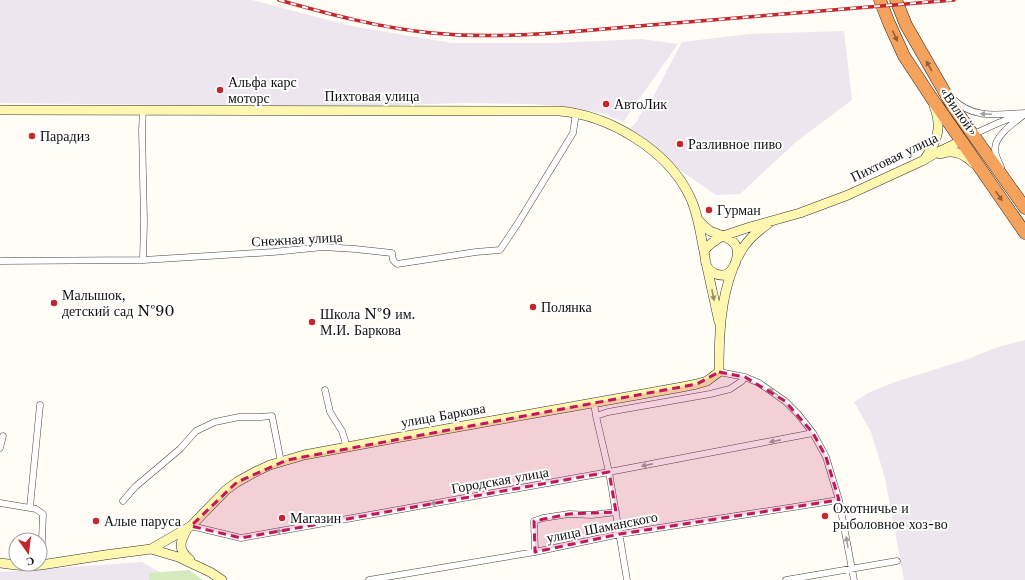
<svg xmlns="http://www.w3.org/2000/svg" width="1025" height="580" font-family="'Libre Baskerville',serif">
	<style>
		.industrial { fill: #eee6ef }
		.green { fill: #d5ebbd }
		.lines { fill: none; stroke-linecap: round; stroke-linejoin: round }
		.street-casing { stroke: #444; stroke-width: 7 }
		.secondary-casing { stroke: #333; stroke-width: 10 }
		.highway-casing { stroke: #222; stroke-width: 13 }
		.street { stroke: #fff; stroke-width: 6 }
		.secondary { stroke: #fff6b0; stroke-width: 9 }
		.highway { stroke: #f5a25d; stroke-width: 12 }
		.rail-casing { stroke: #c4262e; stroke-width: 3.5 }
		.rail { stroke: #fff; stroke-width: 2; stroke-dasharray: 6; stroke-linecap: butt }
		.oneway { fill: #8e613b }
		.oneway2 { fill: #a0a0a0 }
		.oneway3 { fill: #948f68 }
		.marked { fill: #c2185b; fill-opacity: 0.2; stroke: #c2185b; stroke-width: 3; stroke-dasharray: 8 5; stroke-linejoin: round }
		.poi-dot { fill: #c4262e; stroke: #fff; stroke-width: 1.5 }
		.labels { text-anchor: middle; stroke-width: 4; stroke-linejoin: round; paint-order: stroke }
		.poi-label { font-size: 14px; fill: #111; stroke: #fff; text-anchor: start }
		.street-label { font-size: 14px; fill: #111; stroke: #fff }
	</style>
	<rect width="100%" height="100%" fill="#fffdf5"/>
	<path class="industrial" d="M0,0H252L351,26L452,43H554L641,39L678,44L623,122L605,114L570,107L530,104L466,103L364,106H263L0,103Z
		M844,31L852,100L796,142L740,194L716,195L626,133L638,120L639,116L644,110L647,104L654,95L682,42L749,34Z
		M1025,340V580H904L885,478L871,432L854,402L870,392L895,382L968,359L995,348Z
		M142,562L174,580H0V572Z"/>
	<path class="green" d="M189,570L203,580H149V573Z"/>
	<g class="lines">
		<defs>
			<path id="street" d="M953,99C974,120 999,114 1025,113
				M972,135L998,123L1022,114
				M1001,167C999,162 995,156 995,149C995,135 1015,122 1025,114
				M143,260L144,221L142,130L143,110
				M0,261L143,260L273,252L323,247L355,249L392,253L393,260L397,264L476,252L500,250L518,223L573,133L576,113
				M719,372L745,377L759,383L785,401L798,414L813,433L826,457L839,500L854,580
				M325,390L330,412L342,431L347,447
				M594,403L596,416L609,472L627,580
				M596,416L608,412L710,394L730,389L742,381L745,377
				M0,448L3,436
				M123,501L135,487L180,449L196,431L215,422L239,417H260L272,416L281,462
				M0,503L36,509L43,514L41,565
				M30,507L40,405
				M191,526L241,538L609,472L813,433
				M535,552L534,521L543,518L569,514L592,515L616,512
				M369,580L535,552L620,534L839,500
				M786,580L897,561"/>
			<path id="secondary" d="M0,110L559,111C609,115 667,150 689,195C698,212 700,233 704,251
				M940,154C953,149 964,154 973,163
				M926,157C938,140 942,126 934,106
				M698,220L704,226L710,231L723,236L750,227L800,213L848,195L922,161L934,154L961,141
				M723,236C738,242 740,250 735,264C733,267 732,270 730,272C722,279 709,273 706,264C705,260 705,255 704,251C709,244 715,240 723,236Z
				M738,257C745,242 755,233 768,224
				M707,267L719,322
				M187,529C180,542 177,549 190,560
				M151,549L191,526L226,490L237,482L257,471L270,465L304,455L401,437L682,387L697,384L707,381L719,372C719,337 720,301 733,268
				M0,563L16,565L29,566L41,565L105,555L151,549L178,557L210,572L222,580"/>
			<path id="highway" d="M880,0L889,23L904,56L931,97L1025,233
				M896,0L906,25L952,105L1025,208"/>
		</defs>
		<use href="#street" class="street-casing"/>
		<use href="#secondary" class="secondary-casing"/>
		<use href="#highway" class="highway-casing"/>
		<use href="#street" class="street"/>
		<use href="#secondary" class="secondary"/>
		<use href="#highway" class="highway"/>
		<defs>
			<path id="rail" d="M279,0C329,14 380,28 432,33C505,40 578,31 651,25C752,17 853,8 954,0"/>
		</defs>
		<use href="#rail" class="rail-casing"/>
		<use href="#rail" class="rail"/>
	</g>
	<defs><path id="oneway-solid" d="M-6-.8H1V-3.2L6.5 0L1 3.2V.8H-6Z"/></defs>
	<g class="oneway">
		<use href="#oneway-solid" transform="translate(895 36) rotate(65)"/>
		<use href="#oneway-solid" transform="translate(929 66) rotate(-120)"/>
		<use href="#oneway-solid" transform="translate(999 196) rotate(55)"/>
	</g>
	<g class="oneway2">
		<use href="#oneway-solid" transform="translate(986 114) rotate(-178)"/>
		<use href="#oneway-solid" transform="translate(773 392) rotate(-145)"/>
		<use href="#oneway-solid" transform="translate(775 441) rotate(169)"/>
		<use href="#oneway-solid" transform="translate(647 465) rotate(169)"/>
		<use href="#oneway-solid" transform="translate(436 503) rotate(170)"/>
		<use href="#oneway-solid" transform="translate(281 531) rotate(170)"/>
		<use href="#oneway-solid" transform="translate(847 542) rotate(-100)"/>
	</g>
	<use class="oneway3" href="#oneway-solid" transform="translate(713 295) rotate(79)"/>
	<path class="marked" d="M719,372L745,377L785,401L813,433L826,457L839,500L620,534L535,552L534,521L569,514L616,512L609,472L241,538L191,526L237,482L287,460L697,384Z"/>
	<g class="poi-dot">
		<circle cx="220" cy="90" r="4"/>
		<circle cx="606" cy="104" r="4"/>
		<circle cx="32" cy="136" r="4"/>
		<circle cx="680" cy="144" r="4"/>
		<circle cx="709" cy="210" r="4"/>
		<circle cx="54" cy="303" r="4"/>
		<circle cx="533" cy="307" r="4"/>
		<circle cx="312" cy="322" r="4"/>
		<circle cx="825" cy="516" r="4"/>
		<circle cx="282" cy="518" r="4"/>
		<circle cx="96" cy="521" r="4"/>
	</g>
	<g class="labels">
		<g class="poi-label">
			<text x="228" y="87">Альфа карс<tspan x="228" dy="16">моторс</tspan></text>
			<text x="614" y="109">АвтоЛик</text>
			<text x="40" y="141">Парадиз</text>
			<text x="688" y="149">Разливное пиво</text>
			<text x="717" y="215">Гурман</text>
			<text x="62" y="300">Малышок,<tspan x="62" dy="16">детский сад №90</tspan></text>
			<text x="541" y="312">Полянка</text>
			<text x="320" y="319">Школа №9 им.<tspan x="320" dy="16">М.И. Баркова</tspan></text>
			<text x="833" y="513">Охотничье и<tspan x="833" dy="16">рыболовное хоз-во</tspan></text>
			<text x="290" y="523">Магазин</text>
			<text x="104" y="526">Алые паруса</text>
		</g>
		<g class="street-label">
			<text x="372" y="101">Пихтовая улица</text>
			<text transform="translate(959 111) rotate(55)" y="5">«Вилюй»</text>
			<text transform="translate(894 157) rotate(-26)" y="5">Пихтовая улица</text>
			<text transform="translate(297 239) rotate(-3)" y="5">Снежная улица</text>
			<text transform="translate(443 415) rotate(-10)" y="5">улица Баркова</text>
			<text transform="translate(500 480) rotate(-10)" y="5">Городская улица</text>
			<text transform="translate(602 527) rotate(-11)" y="5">улица Шаманского</text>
		</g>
	</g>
	<g transform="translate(28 552) rotate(166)"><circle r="19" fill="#ffffff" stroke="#a0a0a0"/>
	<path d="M0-3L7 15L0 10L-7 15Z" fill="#c4262e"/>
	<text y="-6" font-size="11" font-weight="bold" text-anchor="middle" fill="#111111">С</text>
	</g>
</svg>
